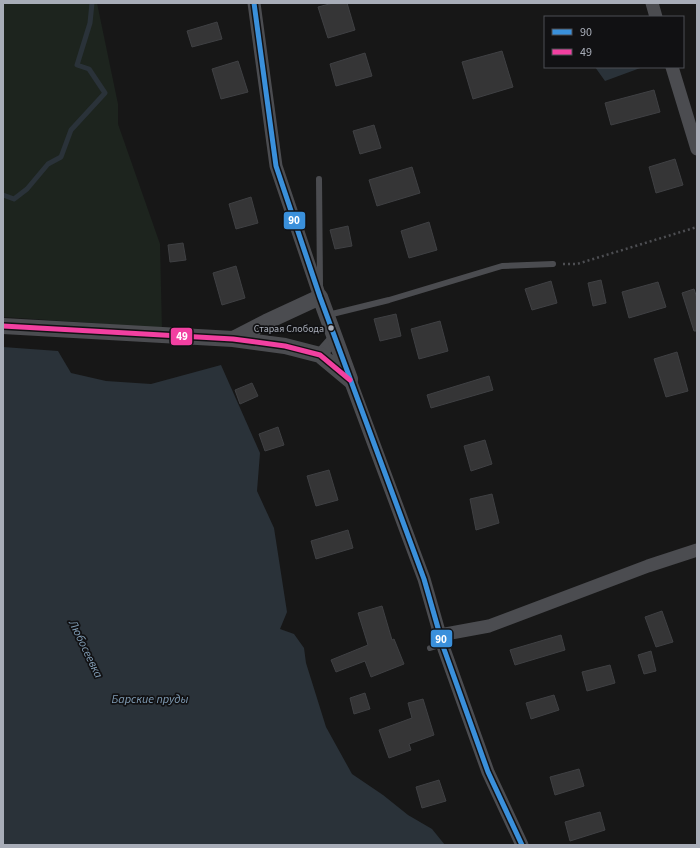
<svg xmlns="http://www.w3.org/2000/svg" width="700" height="848" font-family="'Source Sans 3',sans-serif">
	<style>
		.green { fill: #1d241e }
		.water { fill: #2a3239 }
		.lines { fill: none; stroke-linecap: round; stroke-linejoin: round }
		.stream { stroke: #2a3239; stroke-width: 5 }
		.building { fill: #353536; stroke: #3f4043 }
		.path { stroke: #4d4e52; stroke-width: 2.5; stroke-dasharray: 2 3; stroke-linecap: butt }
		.service { stroke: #4b4c50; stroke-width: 6 }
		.minor { stroke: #4b4c50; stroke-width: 13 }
		.tertiary { stroke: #4b4c50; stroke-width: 16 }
		.bus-1-casing { stroke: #111113; stroke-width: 8 }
		.bus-2-casing { stroke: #111113; stroke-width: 8 }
		.bus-1 { stroke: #3a90db; stroke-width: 5 }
		.bus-2 { stroke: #f240a1; stroke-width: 5 }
		.bus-dot { fill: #a8adb8; stroke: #111113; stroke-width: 1.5 }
		.labels { text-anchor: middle; stroke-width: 3.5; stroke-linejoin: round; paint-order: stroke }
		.bus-label { font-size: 10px; fill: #a8adb8; stroke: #111113; text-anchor: end }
		.water-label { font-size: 12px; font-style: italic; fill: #7f9bb3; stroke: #111113 }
		.line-badge { stroke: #111113; stroke-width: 1.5 }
		.badge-label { font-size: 11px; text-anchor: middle; font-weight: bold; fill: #fff }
	</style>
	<rect width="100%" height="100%" fill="#171717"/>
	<path class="green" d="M3,3H97L118,104V124L160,244L162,330L93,323L3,317Z"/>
	<path class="water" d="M595,67H643L605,81Z
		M3,347L58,351L71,373L106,381L151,384L221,365L260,453L257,491L274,528L287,612L280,629L294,634L304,648L306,663L326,727L352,774L383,795L408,815L432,829L445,845H3Z"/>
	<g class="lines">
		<path class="stream" d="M3,195L14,199L27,189L48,164L61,157L71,130L105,93L89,69L77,65L90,23L92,3"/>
	</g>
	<path class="building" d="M333,3H347L355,30L328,38L318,7Z
		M217,22L222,39L192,47L187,31Z
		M502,51L513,87L473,99L462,62Z
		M365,53L372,76L336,86L330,64Z
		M238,61L248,92L221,99L212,69Z
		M654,90L660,112L611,125L605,103Z
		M374,125L381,148L360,154L353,131Z
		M675,159L683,185L656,193L649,167Z
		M412,167L420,193L377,206L369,180Z
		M251,197L258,223L236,229L229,204Z
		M429,222L437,250L409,258L401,231Z
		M348,226L352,246L335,249L330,230Z
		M183,243L186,260L170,262L168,245Z
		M236,266L245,298L222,305L213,273Z
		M601,280L606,303L593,306L588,283Z
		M551,281L557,303L532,310L525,289Z
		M658,282L666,307L629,318L622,292Z
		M694,289L697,298V331H694L682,293Z
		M396,314L401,336L380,341L374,319Z
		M440,321L448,351L419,359L411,329Z
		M677,352L688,391L666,397L654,359Z
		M489,376L493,390L431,408L427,395Z
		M252,383L258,396L240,404L235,390Z
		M278,427L284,445L265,451L259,434Z
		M485,440L492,464L471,471L464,446Z
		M329,470L338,500L316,506L307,476Z
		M492,494L499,523L476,530L470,499Z
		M348,530L353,548L316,559L311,541Z
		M382,606L392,640L394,639L404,664L371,677L365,661L336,672L331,660L368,645L358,613Z
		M662,611L673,642L656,647L645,617Z
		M561,635L565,650L515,665L510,650Z
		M651,651L656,671L644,674L638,655Z
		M610,665L615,683L587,691L582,672Z
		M365,693L370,709L354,714L350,698Z
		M554,695L559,710L531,719L526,703Z
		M423,699L434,735L409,744L411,750L389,758L379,730L412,718L408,703Z
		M579,769L584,786L555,795L550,777Z
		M439,780L446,801L422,808L416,787Z
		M600,812L605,830L570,841L565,822Z"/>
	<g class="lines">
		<path class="path" d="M563,264H577L697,227"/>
		<path class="service" d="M319,179L320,285
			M328,315L389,300L502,266L553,264
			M430,648L443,644"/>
		<path class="minor" d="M254,3L276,166L320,297
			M652,3L656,17
			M672,67L697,149
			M320,355L335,338
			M350,380L424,579L444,649L488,772L522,845
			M440,635L489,626L648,566L697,550"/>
		<path class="tertiary" d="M3,326L233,339L285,346L320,355L350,380
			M233,339L266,322L320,297L350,379"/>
		<defs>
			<path id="bus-1" d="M254,3L276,166L320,297L424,579L444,649L488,772L522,845"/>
			<path id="bus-2" d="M3,326L233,339L285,346L320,355L350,380"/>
		</defs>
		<use href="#bus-1" class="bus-1-casing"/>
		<use href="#bus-2" class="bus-2-casing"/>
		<use href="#bus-1" class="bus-1"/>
		<use href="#bus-2" class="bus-2"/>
	</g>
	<circle class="bus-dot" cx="331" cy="328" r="3.5"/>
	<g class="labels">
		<g class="bus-label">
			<text x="324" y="332">Старая Слобода</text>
		</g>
		<g class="water-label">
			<text transform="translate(86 649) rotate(64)" y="4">Любосеевка</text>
			<text x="150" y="703">Барские пруды</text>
		</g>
	</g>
	<g class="line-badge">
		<rect x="283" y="211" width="23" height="19" rx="4" fill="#3a90db"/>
		<rect x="170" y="327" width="23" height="19" rx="4" fill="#f240a1"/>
		<rect x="430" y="629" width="23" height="19" rx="4" fill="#3a90db"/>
	</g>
	<g class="badge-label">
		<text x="294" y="224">90</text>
		<text x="182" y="340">49</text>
		<text x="441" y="643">90</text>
	</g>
	<rect width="700" height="848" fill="none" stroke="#a8adb8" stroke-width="8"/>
	<rect x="544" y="16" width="140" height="52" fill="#111113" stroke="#4d4f55"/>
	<rect x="552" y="29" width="20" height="6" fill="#3a90db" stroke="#4d4f55"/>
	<text x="580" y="36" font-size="12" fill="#a8adb8">90</text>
	<rect x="552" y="49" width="20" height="6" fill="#f240a1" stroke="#4d4f55"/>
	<text x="580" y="56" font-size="12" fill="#a8adb8">49</text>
</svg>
